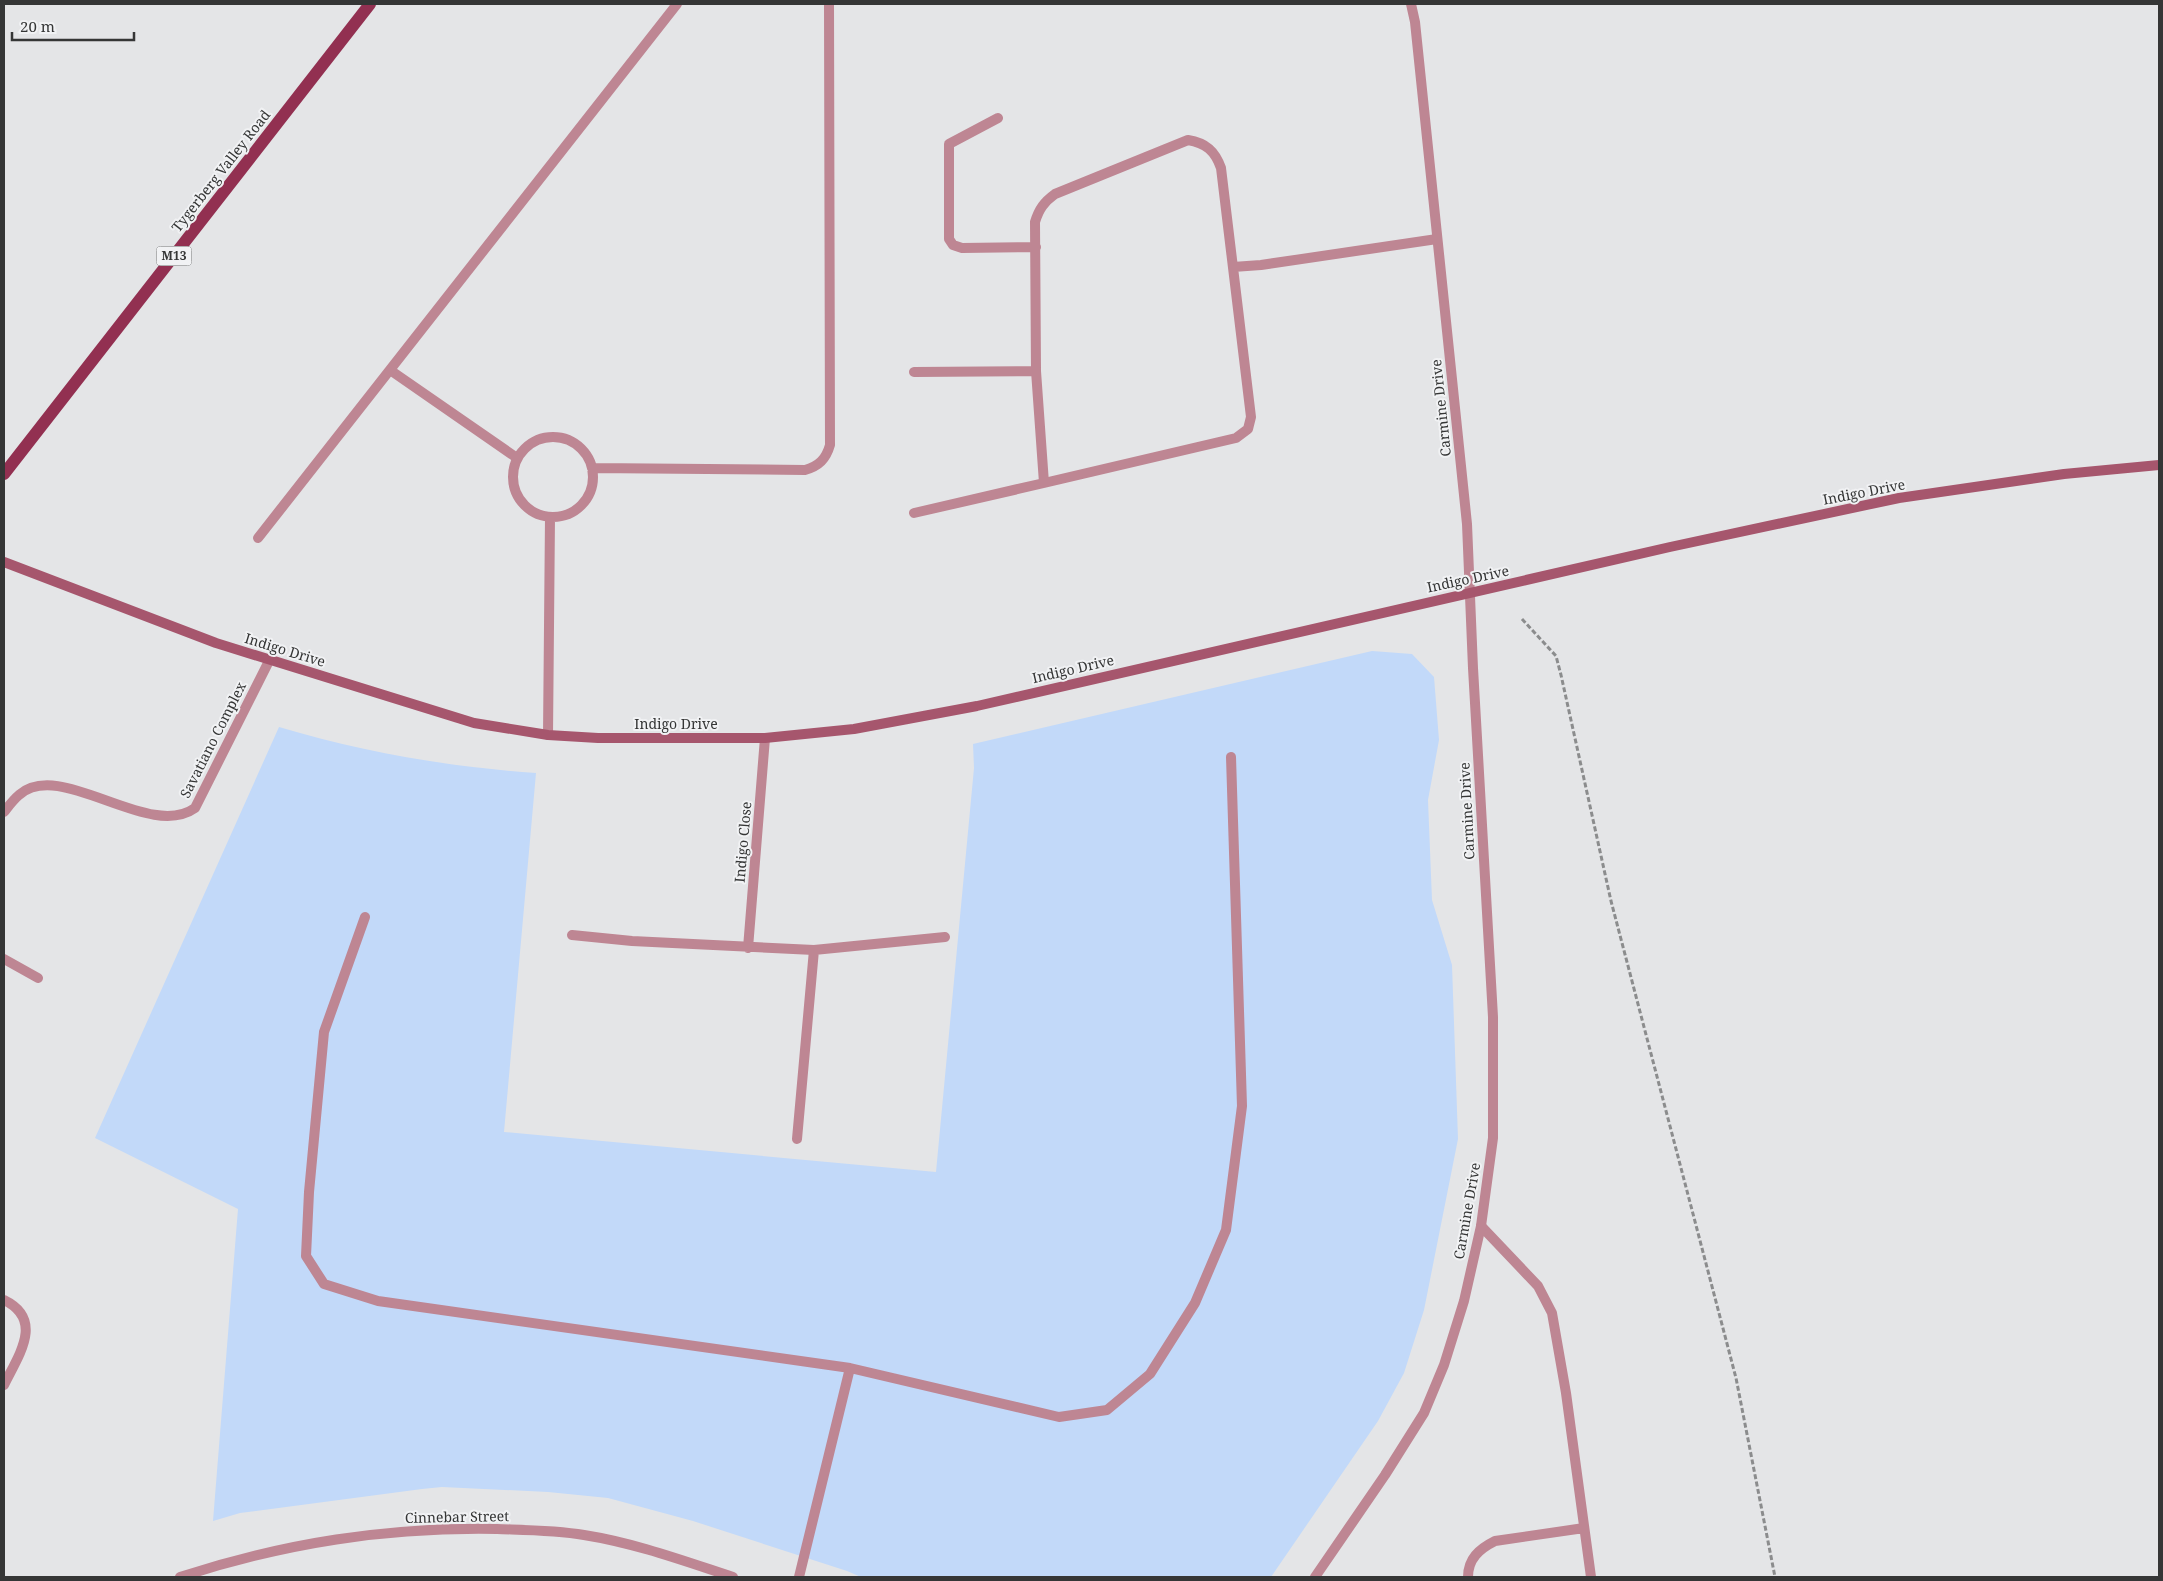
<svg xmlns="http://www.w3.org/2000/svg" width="2163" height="1581" font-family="'Noto Serif',serif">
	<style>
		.green { fill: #c2d9f9 }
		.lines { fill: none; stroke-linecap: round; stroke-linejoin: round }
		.path { stroke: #8b8c8d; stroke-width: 3; stroke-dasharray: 5 2.5; stroke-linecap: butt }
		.lane { stroke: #be8693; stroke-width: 10 }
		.street { stroke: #be8693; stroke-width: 10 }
		.secondary { stroke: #a6566d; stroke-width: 10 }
		.primary { stroke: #923051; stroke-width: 12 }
		.labels { text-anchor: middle; stroke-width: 4; stroke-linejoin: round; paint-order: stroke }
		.shield { fill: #f1f2f4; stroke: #6d6e6f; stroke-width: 1 }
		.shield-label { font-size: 12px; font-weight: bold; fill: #353636 }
		.street-label { font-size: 14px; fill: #353636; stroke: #f1f2f4 }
	</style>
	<rect width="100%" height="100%" fill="#e4e5e7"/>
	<path class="green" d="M1372,651L1412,654L1434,677L1439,740L1428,800L1432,900L1452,965L1458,1139L1424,1310L1404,1373L1378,1421L1271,1577H861L847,1571L693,1521L608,1498L548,1492L442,1487L422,1489L240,1513L213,1521L238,1209L95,1138L279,727C363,752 449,767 536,773L504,1132L936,1172L974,768L973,744Z"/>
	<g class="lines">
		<path class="path" d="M1522,619L1556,656L1561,675L1611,901L1736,1378L1775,1577"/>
		<path class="lane" d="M998,118L949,144V239L953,245L962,248L1036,247
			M1188,140C1206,143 1215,151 1221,168L1251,417L1248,429L1236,438L1044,483L1036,371L1035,222C1039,209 1044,202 1055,194Z
			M1233,267L1261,265L1437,239
			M390,370L517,458
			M914,372L1036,371
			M513 477a40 40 0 1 1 80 0a40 40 0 1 1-80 0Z
			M592,468L805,470C819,466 826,459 830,445L829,4
			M914,513L1044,483
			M258,538L677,4
			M548,735L550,517
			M4,812C8,807 13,800 19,795C60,758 149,841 195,808L269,661
			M572,935L632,941L814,950L945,937
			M748,948L765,738
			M4,959L38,978
			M797,1139L814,950
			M1481,1226L1538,1286L1552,1313L1566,1393L1591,1577
			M4,1300C45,1320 18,1356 4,1385
			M1468,1577C1468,1559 1479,1549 1495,1541L1584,1528"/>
		<path class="street" d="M365,917L324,1032L309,1192L306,1256L324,1284L378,1301L850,1368L799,1577
			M850,1368L1059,1417L1107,1410L1150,1374L1195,1303L1226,1230L1242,1106L1231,757
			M180,1577C285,1543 386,1527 497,1529C526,1530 555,1530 584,1535C635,1543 684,1561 733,1577
			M1315,1577L1385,1475L1424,1413L1444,1365L1464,1301L1481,1226L1493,1138V1017L1473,668L1467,524L1415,22L1411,4"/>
		<path class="secondary" d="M4,562L216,643L474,723L548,735L598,738H765L854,729L977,706L1670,547L1899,498L2064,474L2159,465"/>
		<path class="primary" d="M4,474L370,4"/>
	</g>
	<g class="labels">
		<rect class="shield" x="156.5" y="246.5" width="35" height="19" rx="4"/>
		<g class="shield-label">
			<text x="174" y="260">M13</text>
		</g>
		<g class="street-label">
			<text transform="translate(221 171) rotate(-52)" y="5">Tygerberg Valley Road</text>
			<text transform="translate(1441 408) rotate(-96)" y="5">Carmine Drive</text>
			<text transform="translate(1864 492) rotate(-11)" y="5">Indigo Drive</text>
			<text transform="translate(1468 579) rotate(-12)" y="5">Indigo Drive</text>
			<text transform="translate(285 650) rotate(17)" y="5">Indigo Drive</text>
			<text transform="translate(1073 669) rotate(-13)" y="5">Indigo Drive</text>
			<text x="676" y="729">Indigo Drive</text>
			<text transform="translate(213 740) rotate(-63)" y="5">Savatiano Complex</text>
			<text transform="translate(1467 811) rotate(-93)" y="5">Carmine Drive</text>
			<text transform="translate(743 842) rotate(-85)" y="5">Indigo Close</text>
			<text transform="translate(1467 1211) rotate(-80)" y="5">Carmine Drive</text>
			<text transform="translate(457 1517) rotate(-1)" y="5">Cinnebar Street</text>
		</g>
	</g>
	<rect width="2163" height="1581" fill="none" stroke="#353636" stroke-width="10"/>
	<path d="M12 32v8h122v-8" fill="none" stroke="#353636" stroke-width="2.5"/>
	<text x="20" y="32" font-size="15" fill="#353636" stroke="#f1f2f4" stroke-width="4" paint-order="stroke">20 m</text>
</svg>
